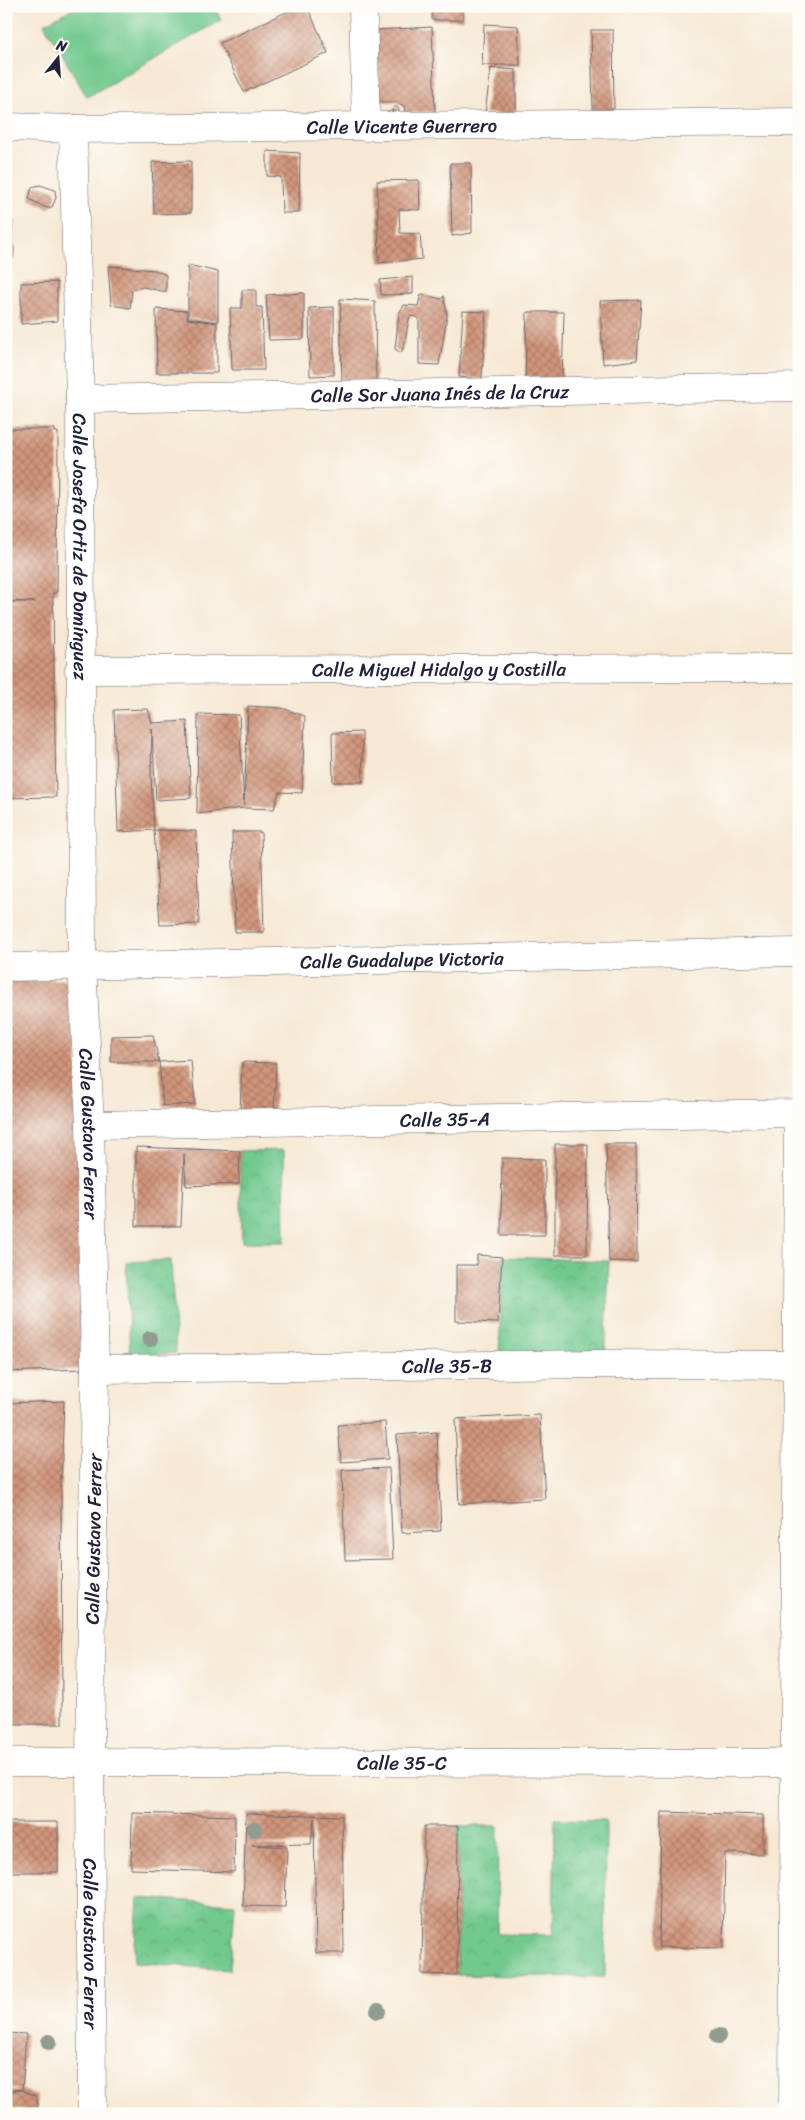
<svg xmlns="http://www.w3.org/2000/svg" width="805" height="2120" font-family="Sriracha,sans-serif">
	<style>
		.grass { fill: #72c98e; stroke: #4a7664 }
		.park { fill: url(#park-crowns); stroke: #4a7664 }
		.building { fill: url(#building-cross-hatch) }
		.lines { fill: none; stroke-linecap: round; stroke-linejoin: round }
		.street-casing { stroke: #6c6770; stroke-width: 29 }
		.street { stroke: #fff; stroke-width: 28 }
		.tree { fill: #919b8f }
		.labels { text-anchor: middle; stroke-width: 5; stroke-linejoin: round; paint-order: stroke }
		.street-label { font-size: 19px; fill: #22223b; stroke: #fdfcf7 }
	</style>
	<defs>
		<pattern id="park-crowns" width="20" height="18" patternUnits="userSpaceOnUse" patternTransform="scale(1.25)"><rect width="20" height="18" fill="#72c98e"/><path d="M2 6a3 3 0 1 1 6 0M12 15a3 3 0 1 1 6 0" fill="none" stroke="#62ac7b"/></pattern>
		<pattern id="building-cross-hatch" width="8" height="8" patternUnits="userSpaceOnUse" patternTransform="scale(1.25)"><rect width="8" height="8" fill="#d2967b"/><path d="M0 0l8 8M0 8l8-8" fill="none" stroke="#aa7a66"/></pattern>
	</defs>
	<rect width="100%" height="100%" fill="#fdfcf7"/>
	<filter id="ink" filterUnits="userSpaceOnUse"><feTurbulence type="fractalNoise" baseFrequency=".02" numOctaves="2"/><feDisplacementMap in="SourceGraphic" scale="10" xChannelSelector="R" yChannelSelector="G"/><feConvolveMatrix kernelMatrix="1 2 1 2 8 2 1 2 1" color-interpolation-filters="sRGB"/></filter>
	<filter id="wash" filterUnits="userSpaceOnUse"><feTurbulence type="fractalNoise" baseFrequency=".0096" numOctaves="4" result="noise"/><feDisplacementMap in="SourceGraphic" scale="20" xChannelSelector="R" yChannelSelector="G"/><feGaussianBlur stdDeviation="1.12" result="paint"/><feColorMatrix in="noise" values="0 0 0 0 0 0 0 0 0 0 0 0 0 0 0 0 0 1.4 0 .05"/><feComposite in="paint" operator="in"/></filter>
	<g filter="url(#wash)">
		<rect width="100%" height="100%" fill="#f6e8d3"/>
		<path class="grass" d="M78,6H214L221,20L87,97L44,24Z"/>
		<path class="park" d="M284,1150L285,1242H242L240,1151Z
			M502,1257L609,1261L605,1364L499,1360Z
			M171,1260L176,1353L130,1355L126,1262Z
			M555,1819L606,1820L605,1977L457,1975L458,1826H498L497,1934L553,1935Z
			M138,1898L235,1904L230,1970L134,1962Z"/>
		<g id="blocks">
			<path class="building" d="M299,6H307L328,53L244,92L220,43Z
				M432,6H463V20H432Z
				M484,24L518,26L520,65H482Z
				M432,27L435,111L405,114L404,106L396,102H383L373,98L376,30Z
				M591,30H613L614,109H593Z
				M491,68L516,70V115L485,113Z
				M394,107H397L399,110L398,117L391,114Z
				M267,151L300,153L299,213H282L281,177L267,176Z
				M6,155H12L7,186H6Z
				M191,161V213L154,214L152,162Z
				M450,163H471L472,233L452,236Z
				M419,180L420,210L399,209L400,233L420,234L422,259L379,263L377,181Z
				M40,185L55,190L56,198L52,207L47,208L29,199L32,187Z
				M6,219L13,221L12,241L14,249L13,259L6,257Z
				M188,265L218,272V322L188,318Z
				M108,266L155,270L166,275V292L143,287L132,290L130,308L111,305Z
				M413,277V294L381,295L380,280Z
				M57,282V321L21,324V283Z
				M242,290H256V307H262L264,370H232L230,308H242Z
				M304,293V339L269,340L266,295Z
				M421,294L441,299L444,296L447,316L439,365L419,364V319L416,317L411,316L409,319L404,346L401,353L395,349L399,313L404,305L418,306Z
				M340,299L375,301L376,386H342Z
				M641,300L637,360L603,364L600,301Z
				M334,307V375L310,376L309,308Z
				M156,309L187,311V319L217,323V373H157Z
				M463,311L486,312L482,379L459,377Z
				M527,312H564L562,381L525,380Z
				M6,429H55V432H58L57,593H53V602L56,797L6,798V602H35L6,601Z
				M248,706L282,708L305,716L302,793L279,792L274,809L244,808L197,814L198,714L239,715L244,805Z
				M148,709L152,723L187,721L191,798L156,800L152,729L151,775L154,830L118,832L114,710Z
				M362,732L363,782H333L332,733Z
				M154,830L196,831L199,924L160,925Z
				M232,832H261L264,932H235Z
				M76,979L83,1369L6,1372V981Z
				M153,1035L159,1062H111V1036Z
				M191,1060L195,1104L163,1106L159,1062Z
				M242,1062L276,1063L274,1114L240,1112Z
				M555,1144H588L587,1255H555Z
				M606,1144H636L637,1262L609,1261Z
				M136,1147L240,1151L239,1184L186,1186L184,1154L181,1226H136Z
				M502,1158L545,1159V1235H501Z
				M477,1255L502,1257L498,1323L456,1321V1265H477Z
				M64,1401L61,1484L62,1724H6V1403Z
				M540,1415L545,1499L459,1504L455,1419Z
				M385,1422L388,1459L341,1462L338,1425Z
				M437,1432L441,1531L402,1533L397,1435Z
				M389,1468L393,1559L345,1560L342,1470Z
				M661,1812L763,1815V1854L725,1853L723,1948L659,1947Z
				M132,1813L235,1816L234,1872L131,1869Z
				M246,1813L342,1816L344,1953H316L314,1818L311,1844L252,1845L287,1847L285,1907L243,1906Z
				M6,1822H58V1872H6Z
				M424,1826H458L457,1975L422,1974Z
				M6,2033L26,2034L22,2090L37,2096V2110H6V2092L22,2090L6,2089Z"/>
		</g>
	</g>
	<g filter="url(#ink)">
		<use href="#blocks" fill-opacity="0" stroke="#6c6770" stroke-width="1"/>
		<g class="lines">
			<defs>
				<g id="street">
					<path d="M363,6L366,127"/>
					<path id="s1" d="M6,127L73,129L799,122"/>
					<path id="s2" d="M73,129L80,399L82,964L90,1125L95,1369L90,1761L92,2114"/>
					<path id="s3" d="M80,399L799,387"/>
					<path id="s4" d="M79,670L799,668"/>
					<path id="s5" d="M6,967L799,952"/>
					<path id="s6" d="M90,1125L799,1113"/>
					<path id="s7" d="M95,1369L605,1364L799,1365"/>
					<path id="s8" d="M6,1762L799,1763"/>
					<path d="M793,2114L798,1113"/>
				</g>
			</defs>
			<use href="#street" class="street-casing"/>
			<use href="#street" class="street"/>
		</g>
		<g class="tree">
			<circle cx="150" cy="1339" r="8"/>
			<circle cx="254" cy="1829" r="8"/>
			<circle cx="378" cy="2011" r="8"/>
			<circle cx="718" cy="2036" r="8"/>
			<circle cx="49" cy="2042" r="8"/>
		</g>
	</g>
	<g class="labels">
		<g class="street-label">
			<text dy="7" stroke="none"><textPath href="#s1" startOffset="396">Calle Vicente Guerrero</textPath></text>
			<text dy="7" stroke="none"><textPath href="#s3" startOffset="360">Calle Sor Juana Inés de la Cruz</textPath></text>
			<text dy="7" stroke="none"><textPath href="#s2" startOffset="418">Calle Josefa Ortiz de Domínguez</textPath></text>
			<text dy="7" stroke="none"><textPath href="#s4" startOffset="360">Calle Miguel Hidalgo y Costilla</textPath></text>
			<text dy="7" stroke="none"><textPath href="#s5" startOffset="396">Calle Guadalupe Victoria</textPath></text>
			<text dy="7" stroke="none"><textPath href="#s6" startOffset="355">Calle 35-A</textPath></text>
			<text dy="7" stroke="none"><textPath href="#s2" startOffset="1005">Calle Gustavo Ferrer</textPath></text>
			<text dy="7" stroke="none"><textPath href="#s7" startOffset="352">Calle 35-B</textPath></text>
			<text transform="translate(93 1539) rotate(-89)" y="7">Calle Gustavo Ferrer</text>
			<text dy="7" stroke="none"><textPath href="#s8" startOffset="396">Calle 35-C</textPath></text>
			<text dy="7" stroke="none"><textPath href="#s2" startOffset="1815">Calle Gustavo Ferrer</textPath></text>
		</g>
	</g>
	<rect width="805" height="2120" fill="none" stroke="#fdfcf7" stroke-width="25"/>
	<g transform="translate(58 58) rotate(17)" stroke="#fdfcf7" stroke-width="4" paint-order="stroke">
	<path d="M0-4L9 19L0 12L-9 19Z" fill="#22223b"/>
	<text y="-8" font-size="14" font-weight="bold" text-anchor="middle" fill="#22223b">N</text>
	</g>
</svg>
